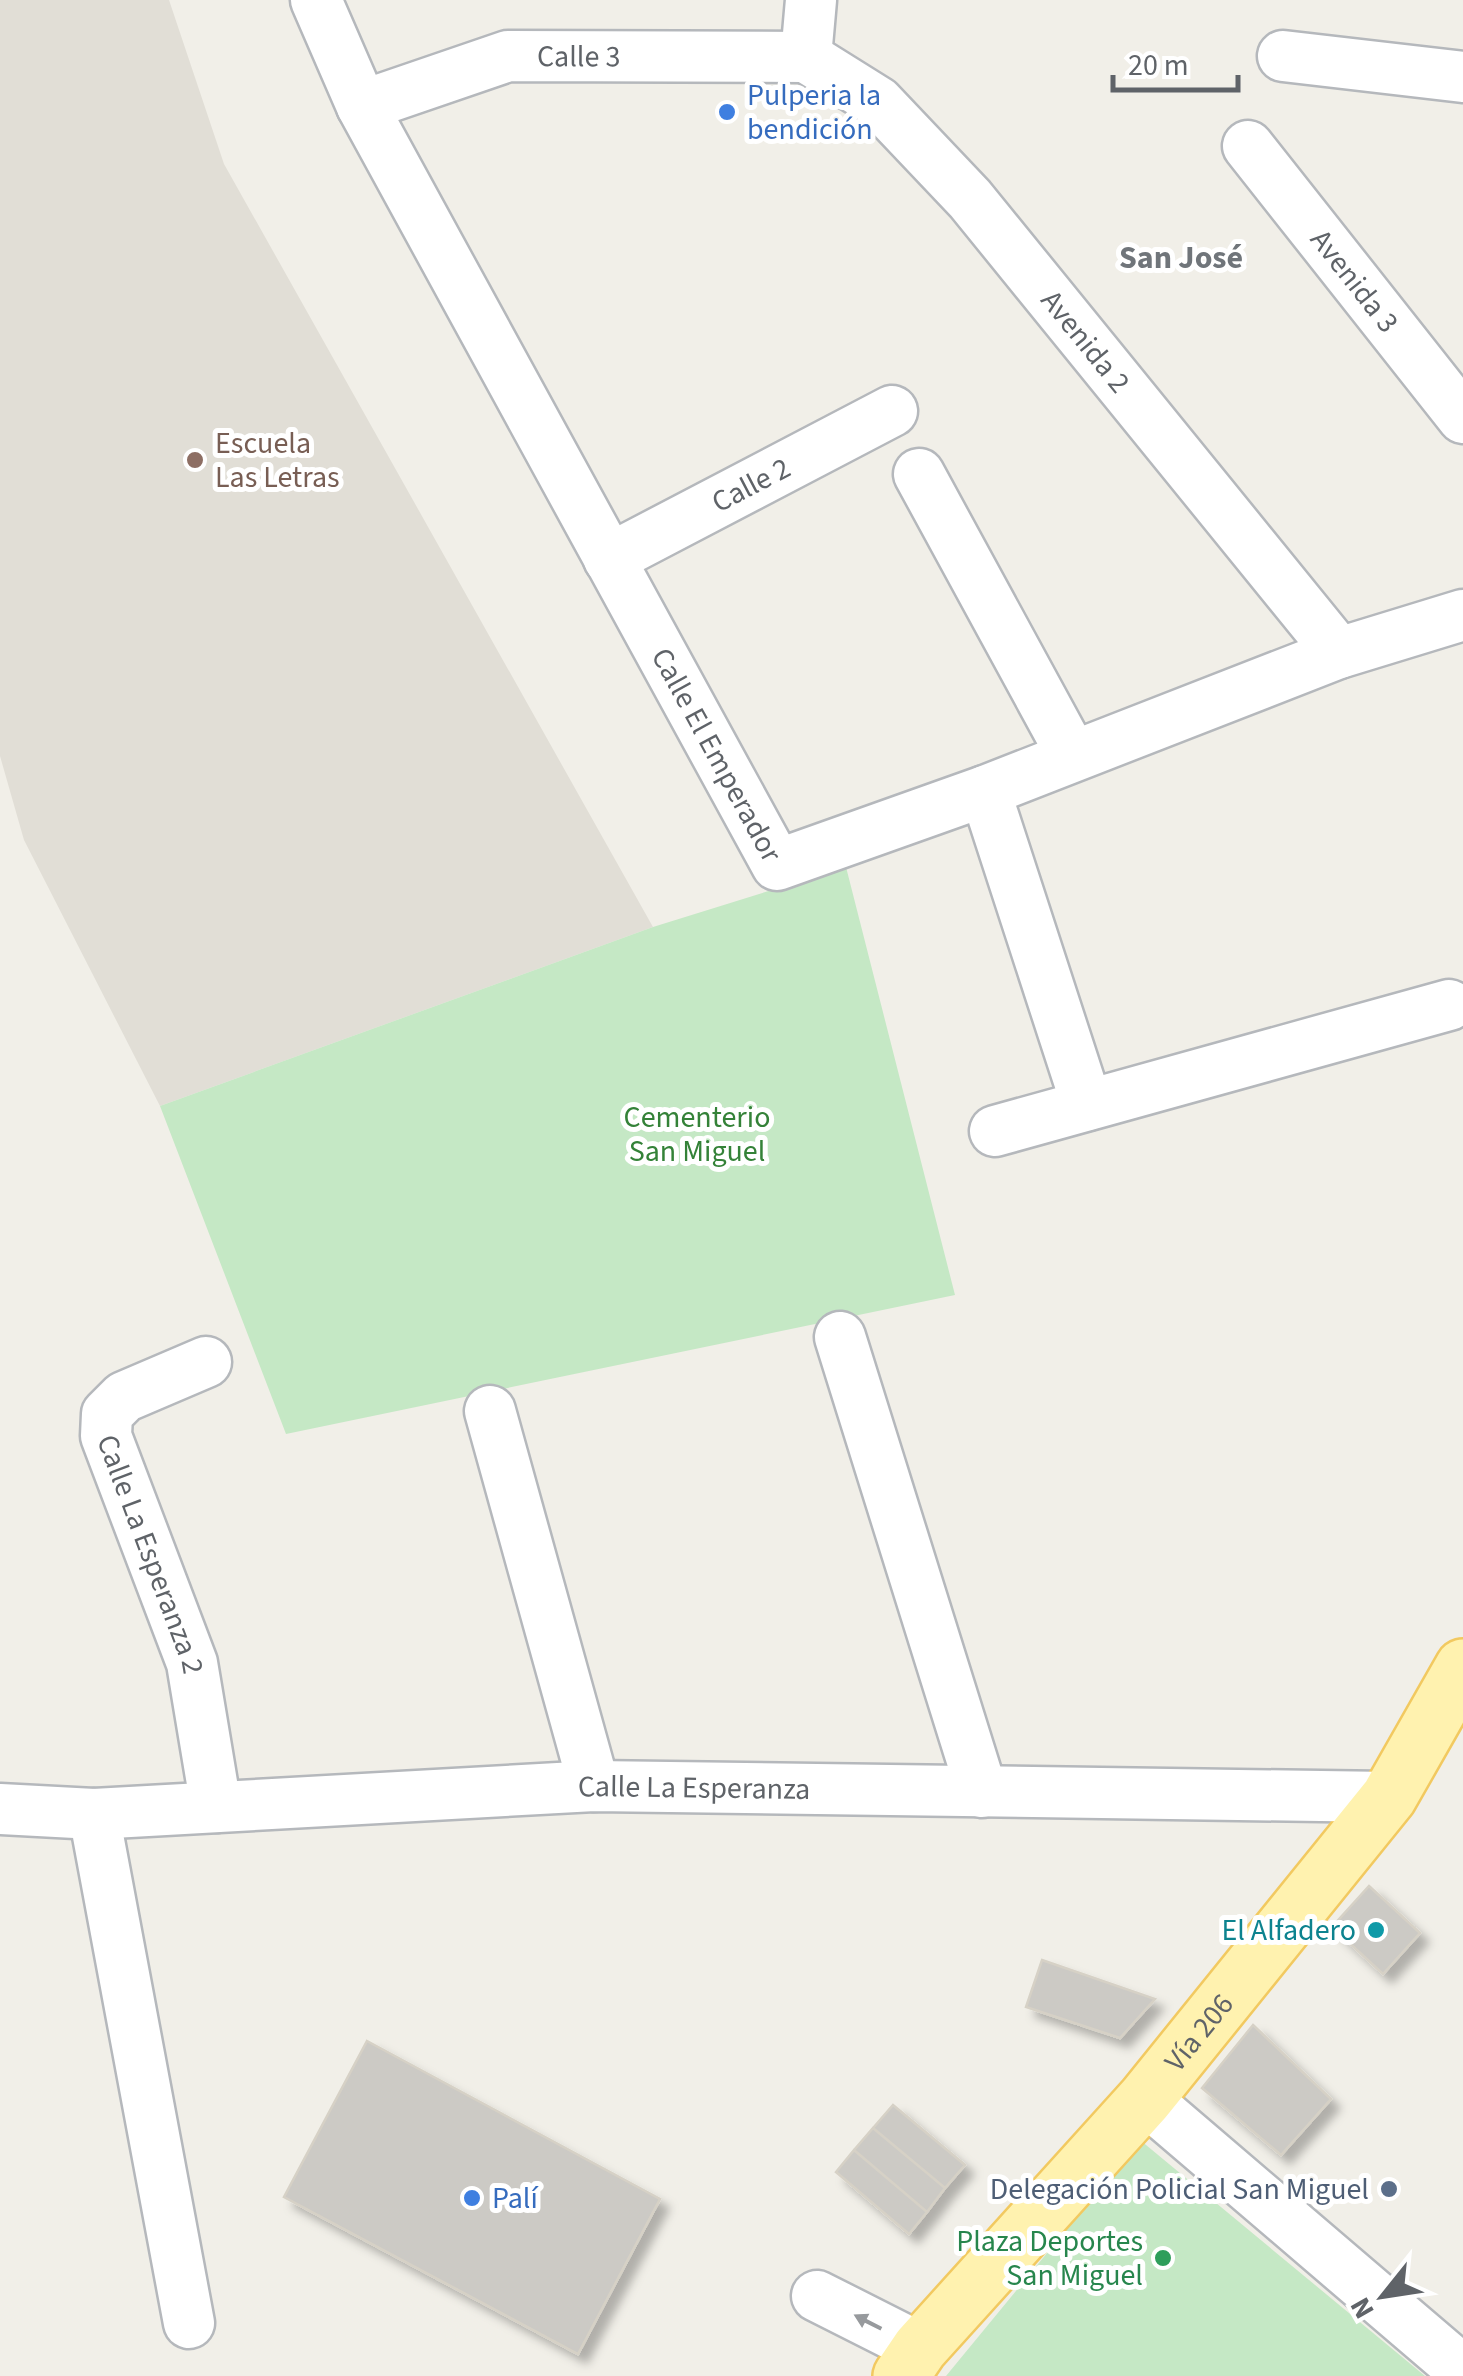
<svg xmlns="http://www.w3.org/2000/svg" width="1463" height="2376" font-family="'Source Sans 3',sans-serif">
	<style>
		.education { fill: #e1ded6 }
		.green { fill: #c5e8c5 }
		.building { fill: #cccac5; stroke: #d6d1c6; stroke-width: 2.5; filter: url(#shadow) }
		.lines { fill: none; stroke-linecap: round; stroke-linejoin: round }
		.minor-casing { stroke: #b5b8bc; stroke-width: 55 }
		.major-casing { stroke: #f2c960; stroke-width: 60 }
		.minor { stroke: #fff; stroke-width: 50 }
		.major { stroke: #fff2af; stroke-width: 55 }
		.oneway { fill: #979a9d }
		.shop-dot { fill: #3f7fe0; stroke: #fff; stroke-width: 4 }
		.education-dot { fill: #8d6e63; stroke: #fff; stroke-width: 4 }
		.culture-dot { fill: #0f9aa8; stroke: #fff; stroke-width: 4 }
		.service-dot { fill: #5c6f8a; stroke: #fff; stroke-width: 4 }
		.leisure-dot { fill: #2e9e5b; stroke: #fff; stroke-width: 4 }
		.labels { text-anchor: middle; stroke-width: 10; stroke-linejoin: round; paint-order: stroke }
		.street-label { font-size: 30px; fill: #5f6368; stroke: #fff }
		.shop-label { font-size: 30px; fill: #366cbe; stroke: #fff; text-anchor: start }
		.education-label { font-size: 30px; fill: #785e54; stroke: #fff; text-anchor: start }
		.park-label { font-size: 30px; fill: #348238; stroke: #fff }
		.culture-label { font-size: 30px; fill: #0d838f; stroke: #fff; text-anchor: end }
		.service-label { font-size: 30px; fill: #4e5e75; stroke: #fff; text-anchor: end }
		.leisure-label { font-size: 30px; fill: #27864d; stroke: #fff; text-anchor: end }
		.neighbourhood-label { font-size: 32px; font-weight: bold; fill: #70757a; stroke: #fff }
	</style>
	<defs>
		<filter id="shadow"><feDropShadow dx="9" dy="9" stdDeviation="5" flood-color="#0004"/></filter>
	</defs>
	<rect width="100%" height="100%" fill="#f1efe8"/>
	<path class="education" d="M0,0H169L224,164L653,927L160,1106L24,840L0,756Z"/>
	<path class="green" d="M846,867L955,1295L286,1434L160,1106L653,927Z
		M1140,2140L1425,2376H946Z"/>
	<path class="building" d="M1369,1886L1420,1933L1383,1974L1332,1927Z
		M1042,1960L1155,1999L1120,2038L1026,2007Z
		M1253,2025L1331,2099L1281,2155L1202,2088Z
		M367,2041L660,2199L578,2354L284,2197Z
		M893,2105L965,2165L945,2188L873,2128Z
		M873,2128L945,2188L927,2212L854,2150Z
		M854,2150L927,2212L909,2234L836,2172Z"/>
	<g class="lines">
		<defs>
			<g id="minor">
				<path id="s1" d="M316,0L362,106L777,865L985,791L1339,653L1463,615"/>
				<path d="M1283,56L1463,77"/>
				<path id="s2" d="M806,57L878,102L970,199L1339,653"/>
				<path d="M806,57L811,0"/>
				<path id="s3" d="M362,106L508,56L806,57"/>
				<path id="s4" d="M1248,146L1463,418"/>
				<path d="M919,474L1072,755"/>
				<path id="s5" d="M609,559L892,411"/>
				<path d="M985,791L1087,1105"/>
				<path d="M995,1131L1449,1005"/>
				<path d="M840,1337L982,1792"/>
				<path id="s6" d="M206,1362L124,1397L107,1414L106,1436L192,1663L216,1807"/>
				<path d="M490,1411L594,1786"/>
				<path id="s7" d="M0,1809L94,1814L594,1786L1389,1797"/>
				<path d="M94,1814L189,2323"/>
				<path d="M1145,2099L1463,2371"/>
				<path d="M817,2296L920,2348"/>
			</g>
			<g id="major">
				<path id="s8" d="M901,2376L920,2348L1145,2099L1389,1797L1463,1667"/>
			</g>
		</defs>
		<use href="#minor" class="minor-casing"/>
		<use href="#major" class="major-casing"/>
		<use href="#minor" class="minor"/>
		<use href="#major" class="major"/>
	</g>
	<defs><path id="oneway-solid" d="M-6-.8H1V-3.2L6.5 0L1 3.2V.8H-6Z" transform="scale(2.5)"/></defs>
	<use class="oneway" href="#oneway-solid" transform="translate(868 2322) rotate(-153)"/>
	<g class="shop-dot">
		<circle cx="727" cy="112" r="10"/>
		<circle cx="472" cy="2198" r="10"/>
	</g>
	<circle class="education-dot" cx="195" cy="460" r="10"/>
	<circle class="culture-dot" cx="1376" cy="1930" r="10"/>
	<circle class="service-dot" cx="1389" cy="2189" r="10"/>
	<circle class="leisure-dot" cx="1163" cy="2258" r="10"/>
	<g class="labels">
		<g class="street-label">
			<text dy="10" stroke="none"><textPath href="#s3" startOffset="225">Calle 3</textPath></text>
			<text dy="10" stroke="none"><textPath href="#s4" startOffset="172">Avenida 3</textPath></text>
			<text dy="10" stroke="none"><textPath href="#s2" startOffset="402">Avenida 2</textPath></text>
			<text dy="10" stroke="none"><textPath href="#s5" startOffset="160">Calle 2</textPath></text>
			<text dy="10" stroke="none"><textPath href="#s1" startOffset="855">Calle El Emperador</textPath></text>
			<text dy="10" stroke="none"><textPath href="#s6" startOffset="262">Calle La Esperanza 2</textPath></text>
			<text dy="10" stroke="none"><textPath href="#s7" startOffset="695">Calle La Esperanza</textPath></text>
			<text dy="10" stroke="none"><textPath href="#s8" startOffset="455">Vía 206</textPath></text>
		</g>
		<g class="shop-label">
			<text x="747" y="105">Pulperia la<tspan x="747" dy="34">bendición</tspan></text>
			<text x="492" y="2208">Palí</text>
		</g>
		<g class="education-label">
			<text x="215" y="453">Escuela<tspan x="215" dy="34">Las Letras</tspan></text>
		</g>
		<g class="park-label">
			<text x="697" y="1127">Cementerio<tspan x="697" dy="34">San Miguel</tspan></text>
		</g>
		<g class="culture-label">
			<text x="1356" y="1940">El Alfadero</text>
		</g>
		<g class="service-label">
			<text x="1369" y="2199">Delegación Policial San Miguel</text>
		</g>
		<g class="leisure-label">
			<text x="1143" y="2251">Plaza Deportes<tspan x="1143" dy="34">San Miguel</tspan></text>
		</g>
		<g class="neighbourhood-label">
			<text x="1181" y="268">San José</text>
		</g>
	</g>
	<g transform="translate(1383 2296) rotate(240)" stroke="#ffffff" stroke-width="8" paint-order="stroke">
	<path d="M0-8L18 38L0 25L-18 38Z" fill="#5f6368"/>
	<text y="-15" font-size="28" font-weight="bold" text-anchor="middle" fill="#5f6368">N</text>
	</g>
	<path d="M1113 75v15h125v-15" fill="none" stroke="#5f6368" stroke-width="5"/>
	<text x="1128" y="75" font-size="30" fill="#5f6368" stroke="#ffffff" stroke-width="8" paint-order="stroke">20 m</text>
</svg>
